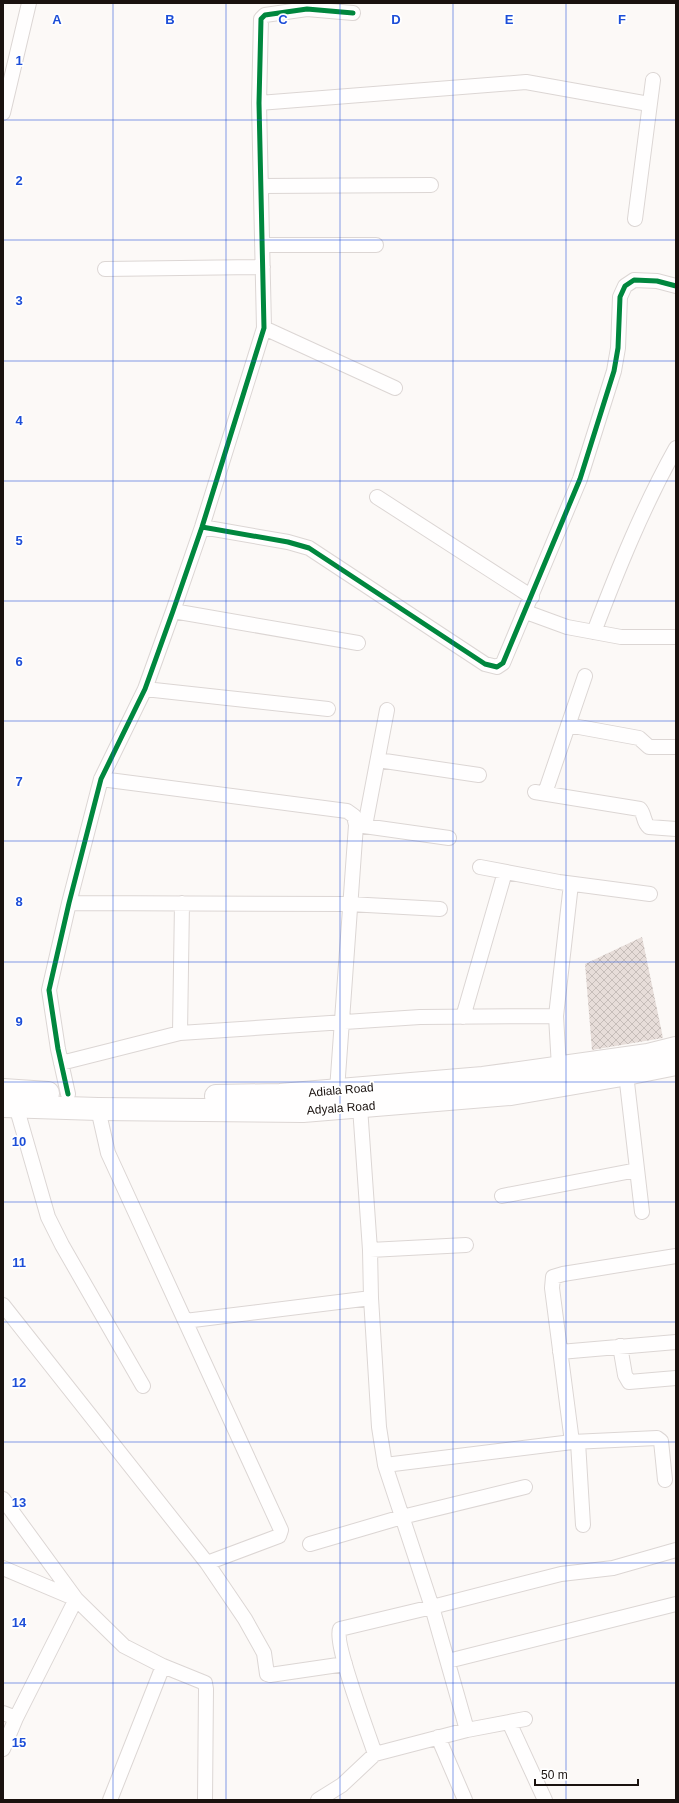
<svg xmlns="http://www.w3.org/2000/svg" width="679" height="1803" font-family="Arial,sans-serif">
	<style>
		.building { fill: url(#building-cross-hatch) }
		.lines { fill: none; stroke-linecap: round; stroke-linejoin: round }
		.street-casing { stroke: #dcd6d4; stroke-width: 16 }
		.primary-casing { stroke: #dcd6d4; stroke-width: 24 }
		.street { stroke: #fffefe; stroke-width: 14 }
		.primary { stroke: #fffefe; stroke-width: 22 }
		.cycleway-casing { stroke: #fff; stroke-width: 8 }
		.cycleway { stroke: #00873e; stroke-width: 5 }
		.grid { fill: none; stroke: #1d4ed8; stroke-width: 1; stroke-opacity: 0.55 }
		.labels { text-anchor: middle; stroke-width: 3.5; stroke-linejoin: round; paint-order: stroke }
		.street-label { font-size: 12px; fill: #1a120f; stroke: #fff }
		.grid-label { font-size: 13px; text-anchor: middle; font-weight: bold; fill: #1d4ed8; stroke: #fff; stroke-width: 3.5; stroke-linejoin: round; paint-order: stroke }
	</style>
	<defs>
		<pattern id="building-cross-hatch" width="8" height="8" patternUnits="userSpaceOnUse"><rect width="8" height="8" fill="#e7ddd9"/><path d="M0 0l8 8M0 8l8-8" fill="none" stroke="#c6bdb9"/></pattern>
	</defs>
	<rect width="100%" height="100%" fill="#fcf9f7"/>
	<path class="building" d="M642,937L663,1038L592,1050L585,964Z"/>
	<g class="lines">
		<defs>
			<path id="street" d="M259,103L526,82L649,104
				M3,113L29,3
				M261,186L431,185
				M635,219L653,80
				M262,245H376
				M105,269L263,267
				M264,328L395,388
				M377,497L532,597
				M202,527L288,542L309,548L485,664L497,667L503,663L580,479L614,371L618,348L620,297L625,286L634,280L657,281L676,286
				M173,611L358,643
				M526,612L567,627L621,637H676
				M594,632C618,569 643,507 676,448
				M145,689L328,709
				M568,725L639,738L649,747H676
				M378,760L479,775
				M101,779L347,811L354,816L356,825L337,1090
				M535,792L640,809C645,815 643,822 649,827L676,829
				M545,793L585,676
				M357,825L449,838
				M365,826L387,710
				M480,867L559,882L650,894
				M69,903L349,904L440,909
				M463,1017L505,872
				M180,1033L182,903
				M61,1063L180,1033L420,1017L556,1016
				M559,1067L556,1016L571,884
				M626,1074L642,1212
				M68,1094L58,1049L49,990L69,903L101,779L145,689L173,611L202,527L264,328L259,103L261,19L265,15L307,9L353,13
				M16,1106L48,1217L62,1245L143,1386
				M360,1107L370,1250L371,1298L379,1427L385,1465L432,1607L467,1730
				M98,1109L108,1153L281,1530L279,1536L207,1563
				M502,1196L637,1170
				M370,1250L466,1245
				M3,1305L207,1563L245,1619L264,1653L267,1674L270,1675L345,1664
				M185,1321L371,1298
				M620,1346L625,1375L629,1382L676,1378
				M560,1352L676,1342
				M572,1442L552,1288L553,1277L563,1274L676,1256
				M578,1442L583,1525
				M385,1465L572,1442L657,1438L661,1441L665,1480
				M3,1499L76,1599L124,1646L163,1666L205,1683L206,1689L205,1800
				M310,1544L402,1517L525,1487
				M3,1568L76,1599
				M448,1661L676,1604
				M3,1713L16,1718
				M509,1722L545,1800
				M438,1737L465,1800
				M3,1749L16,1718L76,1599
				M375,1754C369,1735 333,1642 340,1629L432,1607L561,1574L613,1568L676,1550
				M110,1800L163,1666
				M318,1800L342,1785L375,1754L467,1730L525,1719"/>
			<path id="primary" d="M3,1090L48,1093
				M216,1096L280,1095L483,1078L648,1055L676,1048
				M3,1106L98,1109L303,1111L511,1094L616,1076L676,1064"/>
		</defs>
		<use href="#street" class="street-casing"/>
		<use href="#primary" class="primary-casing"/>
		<use href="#street" class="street"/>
		<use href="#primary" class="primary"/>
		<defs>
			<path id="cycleway" d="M202,527L288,542L309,548L485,664L497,667L503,663L580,479L614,371L618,348L620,297L625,286L634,280L657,281L676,286
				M68,1094L58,1049L49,990L69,903L101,779L145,689L173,611L202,527L264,328L259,103L261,19L265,15L307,9L353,13"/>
		</defs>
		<use href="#cycleway" class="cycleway-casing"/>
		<use href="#cycleway" class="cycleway"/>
	</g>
	<path class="grid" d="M113,3V1800M226,3V1800M340,3V1800M453,3V1800M566,3V1800M3,120H676M3,240H676M3,361H676M3,481H676M3,601H676M3,721H676M3,841H676M3,962H676M3,1082H676M3,1202H676M3,1322H676M3,1442H676M3,1563H676M3,1683H676"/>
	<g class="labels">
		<g class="street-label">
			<text transform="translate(341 1090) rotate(-5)" y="4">Adiala Road</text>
			<text transform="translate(341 1108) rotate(-4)" y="4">Adyala Road</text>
		</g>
	</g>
	<g class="grid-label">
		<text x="57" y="24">A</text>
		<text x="170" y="24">B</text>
		<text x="283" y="24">C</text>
		<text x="396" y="24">D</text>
		<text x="509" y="24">E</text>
		<text x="622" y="24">F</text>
		<text x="19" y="65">1</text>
		<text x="19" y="185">2</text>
		<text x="19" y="305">3</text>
		<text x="19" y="425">4</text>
		<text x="19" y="545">5</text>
		<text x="19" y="666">6</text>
		<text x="19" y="786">7</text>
		<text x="19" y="906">8</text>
		<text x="19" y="1026">9</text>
		<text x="19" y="1146">10</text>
		<text x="19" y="1267">11</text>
		<text x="19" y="1387">12</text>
		<text x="19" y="1507">13</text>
		<text x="19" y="1627">14</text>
		<text x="19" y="1747">15</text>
	</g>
	<rect width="679" height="1803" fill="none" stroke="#1a120f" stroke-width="8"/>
	<path d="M535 1779v6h103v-6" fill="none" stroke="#1a120f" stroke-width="2"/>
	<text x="541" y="1779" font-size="12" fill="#1a120f" stroke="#ffffff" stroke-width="3" paint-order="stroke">50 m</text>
</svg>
